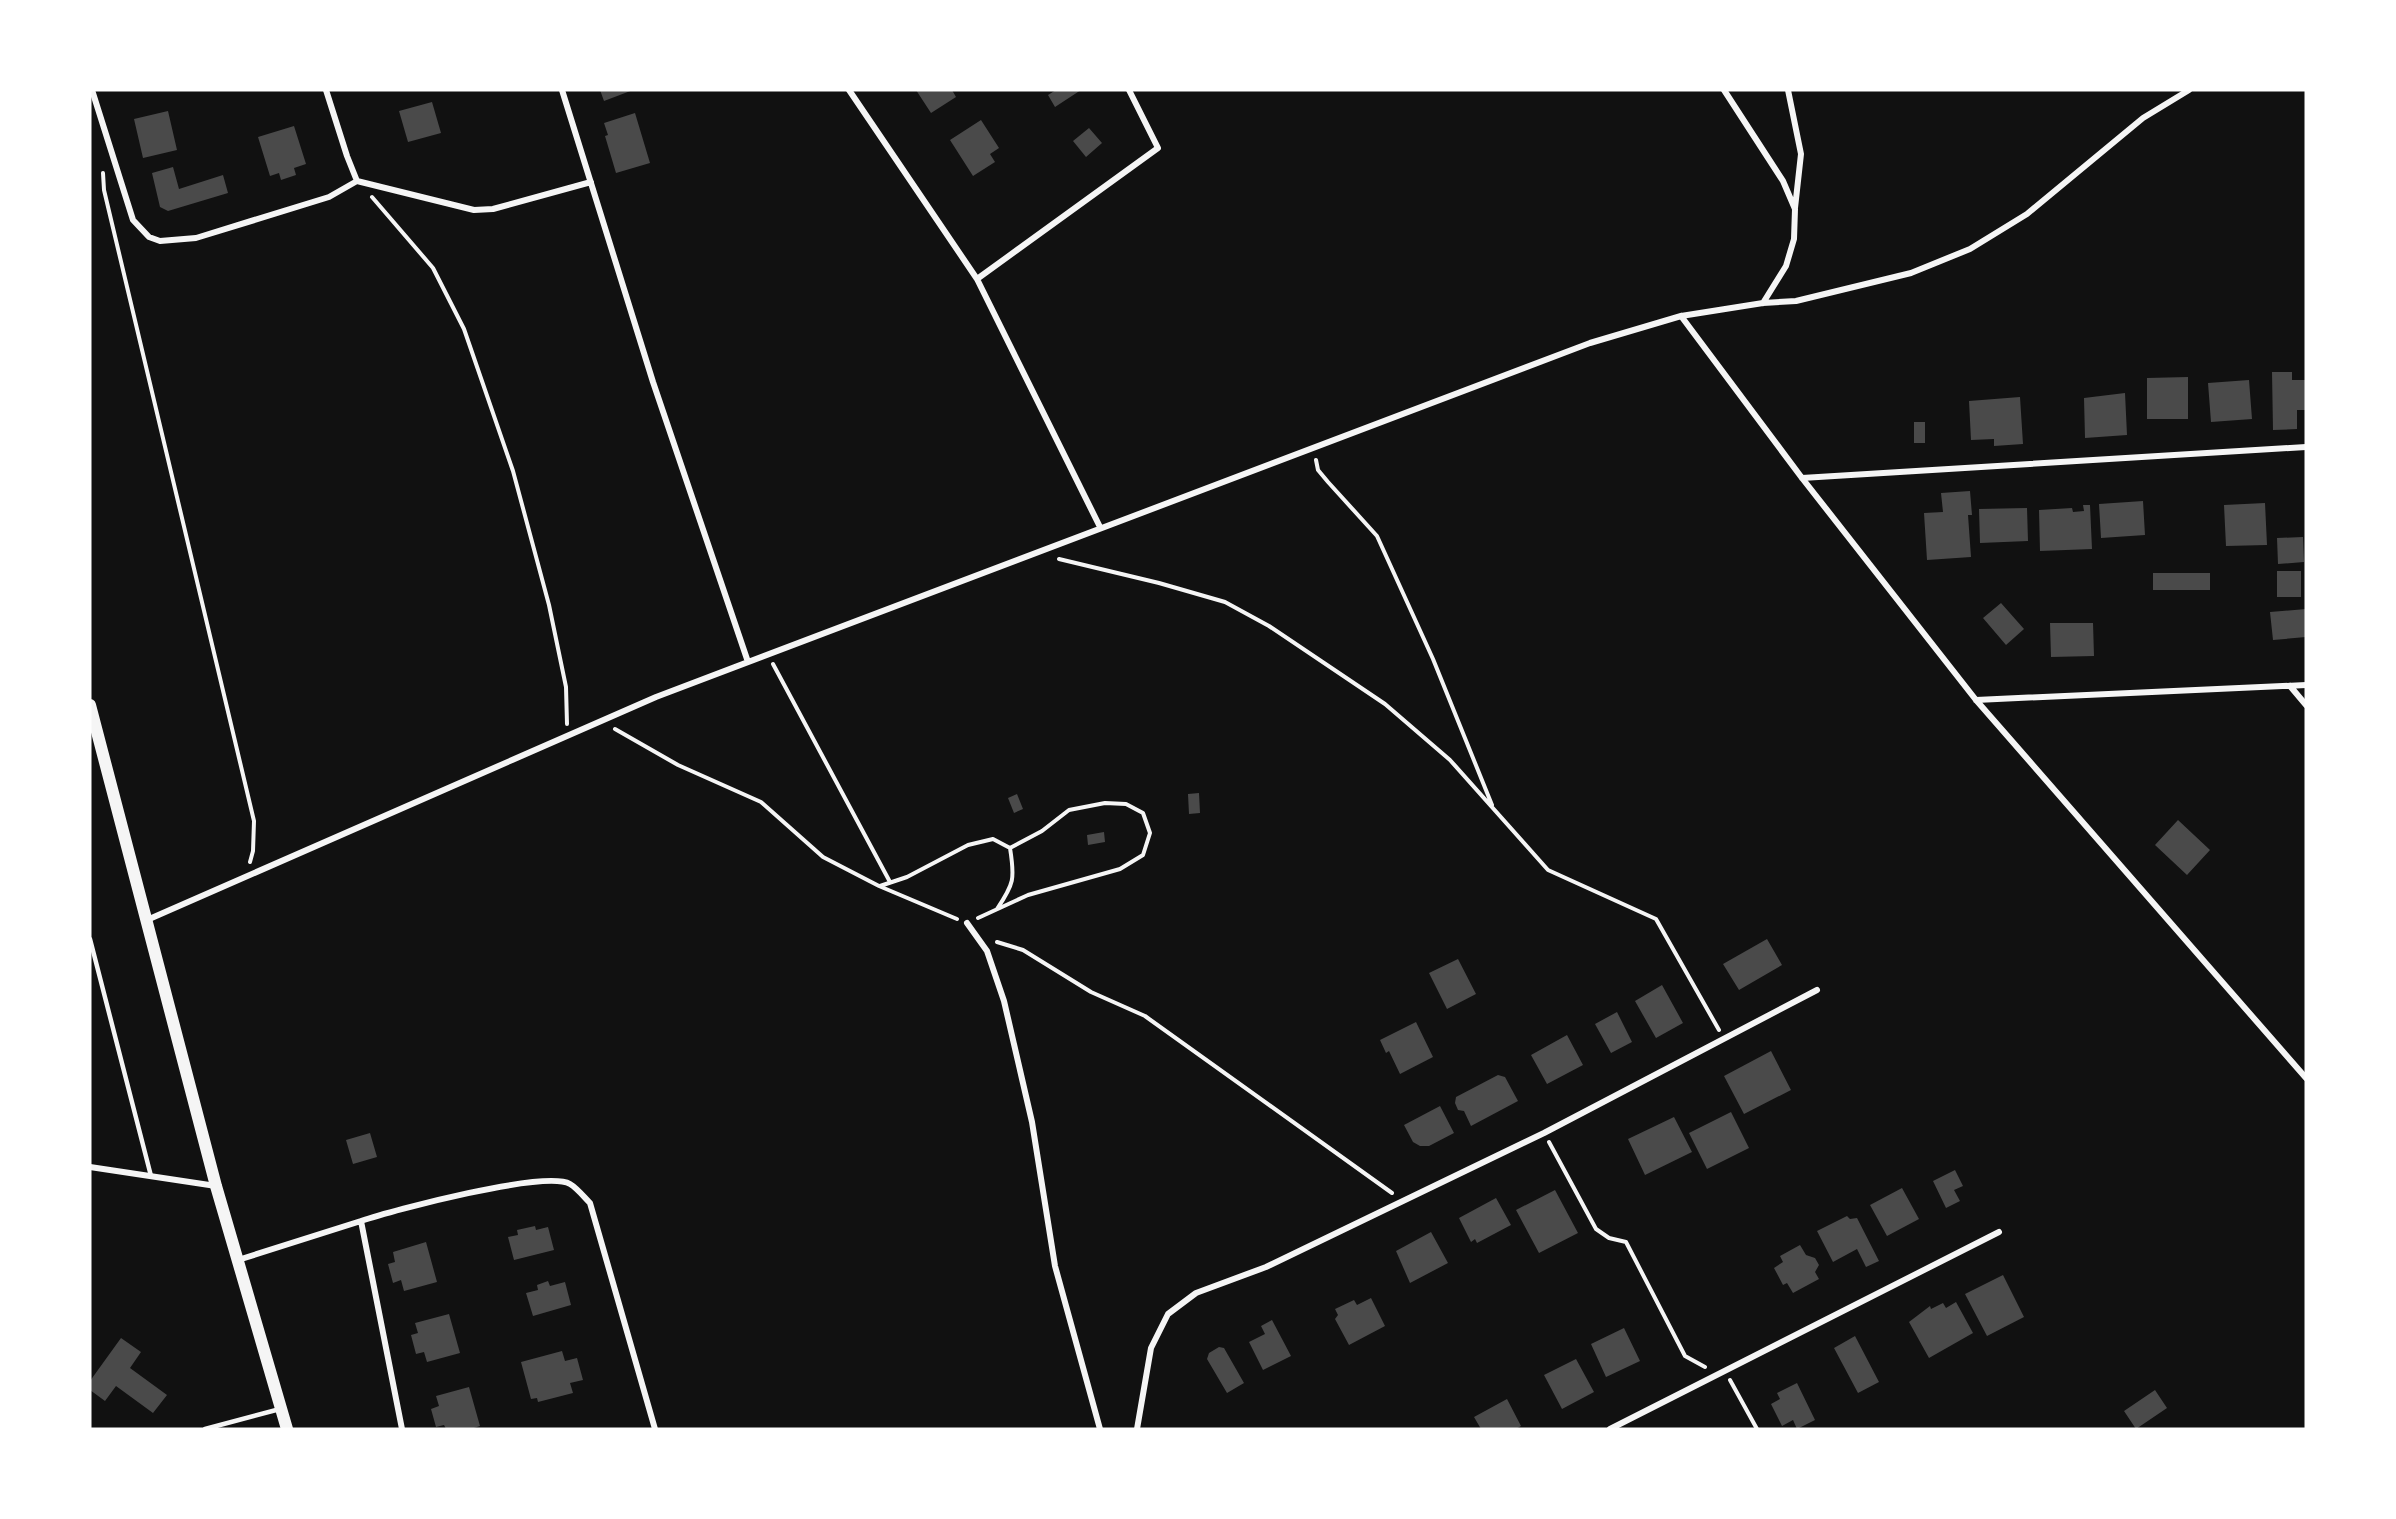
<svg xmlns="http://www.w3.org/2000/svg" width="2396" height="1519" font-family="'Alegreya Sans',sans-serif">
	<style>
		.building { fill: #4a4a4a }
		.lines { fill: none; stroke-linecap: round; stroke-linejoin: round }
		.path { stroke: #f5f5f5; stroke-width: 4 }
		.service { stroke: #f5f5f5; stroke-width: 4.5 }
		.minor { stroke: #f5f5f5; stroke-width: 6 }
		.secondary { stroke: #f5f5f5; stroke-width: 12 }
	</style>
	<rect width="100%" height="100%" fill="#111"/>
	<path class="building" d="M600,90H633L604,101Z
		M916,90H952L956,97L931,113Z
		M1056,90H1081L1055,107L1048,95Z
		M432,102L441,133L408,142L399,111Z
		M168,111L177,150L143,158L134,119Z
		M635,113L650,163L616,173L605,136L608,135L604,123Z
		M981,120L999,148L990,154L995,162L973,176L950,140Z
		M294,126L306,164L294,168L296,175L281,180L279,173L270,176L258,137Z
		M1089,128L1102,143L1086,157L1073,141Z
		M173,167L179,189L223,175L228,193L168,211L160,207L152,173Z
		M2272,372H2292V380H2306V410H2297V429L2273,430Z
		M2188,377V419H2147V378Z
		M2249,380L2252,419L2211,422L2208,383Z
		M2125,393L2127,435L2085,438L2084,398Z
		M2020,397L2023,444L1994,446V439L1971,440L1969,401Z
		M1914,422H1925V443H1914Z
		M1970,491L1972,515H1968L1971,557L1927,560L1924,513L1943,512L1941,493Z
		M2143,501L2145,535L2101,538L2099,504Z
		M2265,503L2267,545L2226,546L2224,505Z
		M2083,505H2090L2092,549L2040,551L2039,510L2072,508L2073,512L2084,511Z
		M2027,508L2028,541L1980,543L1979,509Z
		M2303,537L2304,562L2278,564L2277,538Z
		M2277,571H2301V597H2277Z
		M2153,573H2210V590H2153Z
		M2001,603L2024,629L2006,645L1983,618Z
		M2306,609V637L2273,640L2270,612Z
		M2050,623H2093L2094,656L2051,657Z
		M1199,793L1200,813L1189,814L1188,794Z
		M1017,794L1023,809L1014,813L1008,798Z
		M2178,820L2210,850L2187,875L2155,845Z
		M1104,832L1105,842L1088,845L1087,835Z
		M1767,939L1782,965L1739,990L1723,964Z
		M1458,959L1476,994L1447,1009L1429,973Z
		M1662,985L1683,1023L1656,1038L1635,1001Z
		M1617,1012L1632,1042L1611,1053L1595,1024Z
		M1416,1022L1433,1057L1400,1074L1389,1051L1386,1053L1380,1040Z
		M1567,1035L1583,1065L1547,1084L1531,1055Z
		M1771,1051L1791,1090L1744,1114L1724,1076Z
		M1498,1075L1505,1077L1518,1101L1471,1126L1464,1111L1458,1110L1455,1103L1456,1097Z
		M1440,1106L1454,1133L1429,1146H1420L1413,1142L1404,1125Z
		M1731,1112L1749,1148L1707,1169L1689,1133Z
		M1674,1117L1692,1152L1645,1175L1628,1139Z
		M370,1133L377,1157L353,1164L346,1140Z
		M1955,1170L1963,1186L1954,1190L1960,1201L1946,1208L1933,1181Z
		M1902,1188L1919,1219L1887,1236L1870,1205Z
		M1555,1190L1578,1233L1539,1253L1516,1210Z
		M1496,1198L1511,1225L1477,1243L1475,1239L1471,1242L1459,1218Z
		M1847,1216L1850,1219L1857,1218L1879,1261L1866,1267L1857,1249L1833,1262L1817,1231Z
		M535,1226L536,1230L548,1227L554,1250L514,1260L508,1237L518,1235L517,1230Z
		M1431,1232L1448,1263L1410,1283L1396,1251Z
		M426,1242L437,1282L404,1291L401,1280L393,1283L388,1264L395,1262L393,1252Z
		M1800,1245L1806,1255L1815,1258L1819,1265L1815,1272L1819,1279L1793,1293L1787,1283L1783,1285L1774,1268L1783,1262L1780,1256Z
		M2003,1275L2024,1317L1987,1336L1965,1294Z
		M548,1281L550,1286L565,1282L571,1305L533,1316L526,1293L538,1290L537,1285Z
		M1371,1298L1385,1326L1349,1345L1335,1319L1338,1315L1335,1309L1354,1300L1357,1305Z
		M1956,1302L1973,1333L1929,1358L1909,1322L1930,1306L1931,1309L1943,1303L1946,1308Z
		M449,1314L460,1353L427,1362L424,1352L416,1354L411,1335L418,1333L415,1323Z
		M1272,1320L1291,1356L1263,1370L1249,1342L1265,1334L1261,1326Z
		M1624,1328L1640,1361L1606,1377L1591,1344Z
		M1855,1336L1879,1382L1858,1393L1834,1348Z
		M121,1338L141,1352L130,1368L167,1395L153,1413L116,1386L105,1401L90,1390V1381Z
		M1219,1347L1224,1348L1244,1383L1227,1393L1207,1359L1209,1353Z
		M562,1351L565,1361L577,1358L583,1380L570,1383L573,1393L538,1402L537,1398L531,1399L521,1362Z
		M1576,1359L1594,1392L1562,1409L1544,1375Z
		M1797,1383L1815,1420L1797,1429L1793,1420L1782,1426L1771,1404L1780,1399L1777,1393Z
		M469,1387L480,1426L471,1429H446L444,1425L436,1427L431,1409L439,1406L436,1396Z
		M2155,1390L2167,1408L2136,1429L2124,1411Z
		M1507,1399L1521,1426L1516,1429H1481L1474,1417Z"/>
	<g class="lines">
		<path class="path" d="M103,173L104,190L254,821L253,851L250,862
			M372,197L433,268L464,329L513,471L549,605L566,687L567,724
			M1316,460L1318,470L1328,482L1377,536L1433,659L1492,805
			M1059,559L1159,583L1225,602L1269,626L1385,704L1450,760L1548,870L1656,919L1719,1030
			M773,664L890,882
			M615,729L678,765L761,802L823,857L879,886L957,919
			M880,886L907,877L968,845L993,839L1010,848C1015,879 1014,884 997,909
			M978,918L1028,895L1120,869L1143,855L1150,833L1143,813L1126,804L1105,803L1069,810L1042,831L1010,848
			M997,942L1023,950L1091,992L1145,1016L1392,1193
			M1549,1142L1596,1229L1609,1238L1626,1242L1685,1356L1705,1367
			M1730,1380L1757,1429"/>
		<path class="service" d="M90,939L151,1176
			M205,1429L280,1409"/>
		<path class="minor" d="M92,90L133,220L149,237L160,241L196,238L329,197L357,181L474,210L493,209L591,182
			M326,90L347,156L357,181
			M562,90L653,382L748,662
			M849,90L977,279L1100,527
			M1724,90L1783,181L1795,209L1794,239L1786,266L1763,303
			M1788,90L1801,154L1795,208
			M977,279L1158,148L1129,90
			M1681,316L1802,478L1976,700L2306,1078
			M1802,478L2306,447
			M2290,686L2306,705
			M1976,700L2306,685
			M147,920L656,697L1590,343L1681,316L1763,303L1796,301L1911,273L1970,249L2027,214L2143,118L2189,90
			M967,923L987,951L1004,1001L1032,1122L1055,1266L1100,1429
			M90,1167L216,1186
			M361,1221C393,1210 545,1170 570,1184C577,1188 584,1197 590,1203L655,1429
			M238,1260L361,1221L402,1429
			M1137,1429L1151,1348L1168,1314L1196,1293L1266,1267L1544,1133L1817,990
			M1610,1429L1999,1232"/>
		<path class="secondary" d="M90,705L216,1186L287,1429"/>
	</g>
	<rect width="2396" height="1519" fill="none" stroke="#ffffff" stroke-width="183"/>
</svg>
